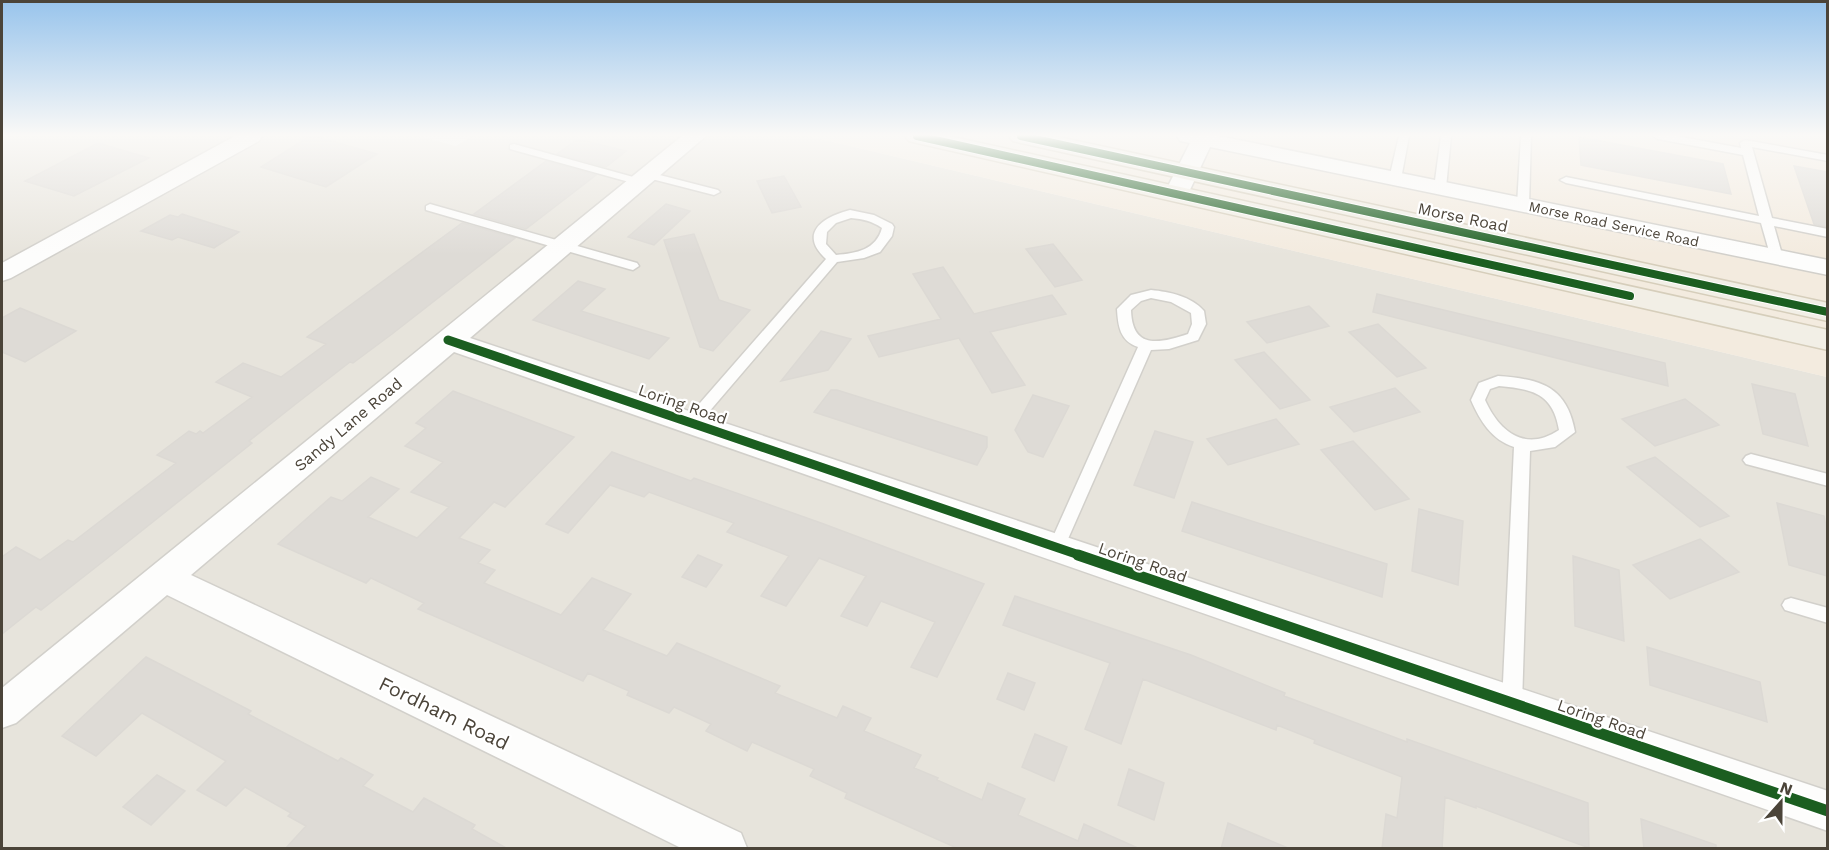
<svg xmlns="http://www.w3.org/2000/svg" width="1829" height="850" font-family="'Work Sans',sans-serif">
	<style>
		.residential { fill: #e7e4dc }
		.commercial { fill: #f3ebdf }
		.building { fill: #dedbd6; stroke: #dcd9d4; stroke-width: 1.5 }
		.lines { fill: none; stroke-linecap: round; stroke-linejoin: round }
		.service-casing { stroke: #d2d0cb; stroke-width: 3 }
		.minor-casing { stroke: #d2d0cb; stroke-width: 3 }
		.primary-casing { stroke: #d6cebb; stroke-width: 3 }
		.service { fill: #fdfdfc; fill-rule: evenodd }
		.minor { fill: #fdfdfc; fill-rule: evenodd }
		.primary { fill: #f2efe6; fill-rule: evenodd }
		.cycleway-far2-casing { stroke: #fff; stroke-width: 10 }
		.cycleway-far1-casing { stroke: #fff; stroke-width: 13 }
		.cycleway-casing { stroke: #fff; stroke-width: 15 }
		.cycleway-far2 { stroke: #1b5e20; stroke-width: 8 }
		.cycleway-far1 { stroke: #1b5e20; stroke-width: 9 }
		.cycleway { stroke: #1b5e20; stroke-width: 11 }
		.labels { text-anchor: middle; stroke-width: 4.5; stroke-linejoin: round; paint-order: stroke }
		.far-street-label { font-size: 14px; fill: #4b4439; stroke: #fff }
		.street-label { font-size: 16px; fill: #4b4439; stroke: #fff }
		.near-street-label { font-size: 20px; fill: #4b4439; stroke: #fff }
	</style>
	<rect width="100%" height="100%" fill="#f4f2ee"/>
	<path class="residential" d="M2,136H418L456,146L472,136H808L1827,377V848H2Z"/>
	<path class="commercial" d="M808,136H1827V377Z"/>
	<path class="building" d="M310,136H314L377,154L326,187L261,167Z
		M1579,137L1723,164L1731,194L1581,165Z
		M578,139L626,151L606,167L557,154Z
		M98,143L149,158L74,196L25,181Z
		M546,161L596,175L526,229L474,214Z
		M1794,166L1827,172V227L1814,224Z
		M784,176L801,207L772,213L757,181Z
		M666,204L690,211L654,245L628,237Z
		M182,214L239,232L214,248L178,237L172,240L141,231L170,215L178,217Z
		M462,223L515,238L392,334L353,363L350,362L297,403L249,441L252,443L105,560L41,610L36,607L2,634V557L16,547L40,560L68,540L73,542L176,463L157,455L189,431L196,434L200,431L203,433L252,397L216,382L243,363L281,377L326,344L307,337Z
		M694,234L719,300L750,310L713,351L700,347L664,240Z
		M1053,244L1082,280L1055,287L1026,249Z
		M943,267L974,314L1052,295L1066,314L990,332L1025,385L992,393L959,338L879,357L868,336L941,319L913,274Z
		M578,281L605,289L581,311L669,338L649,359L533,320Z
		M1377,294L1665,363L1668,386L1373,312Z
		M1309,306L1329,326L1267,343L1247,322Z
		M20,308L76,331L25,362L2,352V318Z
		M1378,324L1426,368L1397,377L1349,332Z
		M821,331L851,339L828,370L781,381Z
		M1264,352L1310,400L1280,409L1235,360Z
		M1752,384L1795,394L1808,446L1763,434Z
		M1395,388L1420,412L1354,432L1330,407Z
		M831,390H837L987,437V447L977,465L814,412Z
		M453,391L574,437L505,507L494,502L459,538L490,550L478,563L495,570L484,583L561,615L592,578L631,594L603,630L667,656L677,643L780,686L775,693L837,718L843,706L871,718L864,731L921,755L914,768L938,778L937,780L982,800L988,783L1025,799L1018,815L1078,841L1084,824L1140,849H959L845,798L847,793L810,776L814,769L752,742L747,751L706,731L711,724L674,707L669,713L627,695L629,691L588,673L583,681L418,609L424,603L371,578L366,583L278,544L331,497L342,501L371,477L399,489L368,517L417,538L449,507L411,492L443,462L405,446L426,428L416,423Z
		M1033,395L1069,406L1043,457L1028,452L1015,430Z
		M1685,399L1719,425L1655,446L1622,419Z
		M1276,419L1299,444L1228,465L1207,439Z
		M1155,431L1193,442L1174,498L1134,485Z
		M1353,441L1409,499L1375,510L1321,450Z
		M612,452L691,481L694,478L821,523L984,584L937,677L911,667L935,622L881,601L867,626L841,616L866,576L819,558L786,606L761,596L789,556L727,532L734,523L649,492L644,497L610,485L568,533L546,524Z
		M1655,457L1729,516L1700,527L1627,467Z
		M1192,502L1387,564L1382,597L1182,531Z
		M1777,503L1824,516L1827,532V576L1789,565Z
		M1419,509L1463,521L1458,585L1412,571Z
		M1700,539L1739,572L1670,599L1633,565Z
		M698,555L722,565L706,587L682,577Z
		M1573,556L1619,570L1624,641L1575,626Z
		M1015,596L1191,655L1285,693L1284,696L1407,742V739L1588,803L1589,848L1476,806V808L1445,797L1442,849H1382L1386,814L1397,818L1402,777L1314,743L1315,740L1277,725L1276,730L1143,679L1121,744L1085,729L1110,663L1003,625Z
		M1647,647L1760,682L1767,722L1650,685Z
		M146,657L251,711L248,714L338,761L341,758L373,775L363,786L413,812L424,798L475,825L472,829L508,849H285L306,826L288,816L291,813L245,787L226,806L197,790L226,761L142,713L96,756L62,736Z
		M1008,673L1035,683L1024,710L997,699Z
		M1035,734L1067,747L1054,781L1022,767Z
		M1129,769L1164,783L1154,820L1118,805Z
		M157,775L185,791L151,825L123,807Z
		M1641,819L1716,845V849H1644Z
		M1228,823L1288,848V849H1221Z"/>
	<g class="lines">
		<defs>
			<path id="service" d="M1399,136H1409L1401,179L1395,182L1389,179Z
				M1441,136H1451L1446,188L1440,191L1434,188Z
				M1521,136H1531L1529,205L1523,209L1517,205Z
				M1653,136H1676L1741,148L1740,143L1745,140L1828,155V161L1752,147L1772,218L1828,229V237L1774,226L1783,258L1777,262L1771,258L1761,223L1566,183L1560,180L1566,177L1759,216L1743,155L1658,139Z
				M514,144L644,180L646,182L640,185L510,149V145Z
				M648,172L718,190L720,192L714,195L644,177L642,175Z
				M430,204L637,263L639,266L633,270L629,269L426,210V206Z
				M850,210L874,215L892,224L894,227L892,236L880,252L864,258L837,262L696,427H686L684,423L686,419L826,259C798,233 823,217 850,210ZM851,218C863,219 872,221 882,228C876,250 857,253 836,255L826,244L827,232L836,223Z
				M1151,290C1170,292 1191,296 1204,311L1206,324L1198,340L1169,349L1151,350L1064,548L1062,553L1056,555L1050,553L1048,548L1138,347C1120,341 1118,326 1117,309L1131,295ZM1151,298L1171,302L1191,313L1192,324L1188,334C1158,344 1132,349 1131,310L1141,301Z
				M1498,376C1540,379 1567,386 1575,432L1555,447L1530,451L1522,704L1519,710L1512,713L1505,710L1502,704L1514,447C1492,440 1480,421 1471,400L1479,383ZM1499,386C1532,389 1553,393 1559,430C1526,452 1500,433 1485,400L1490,389Z
				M1751,454L1828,474V486L1746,464L1743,460L1746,456Z
				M1791,598L1828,608V623L1785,610L1782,605L1785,600Z"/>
			<path id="minor" d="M235,136H262L259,141L11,278L2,281V263Z
				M682,136H706L470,338L1828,791V831L454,352L191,575L741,833L747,848H681L167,595L16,723L2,728V688Z
				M1177,136H1219L1828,260V275L1210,147L1188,194L1184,199L1176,201L1168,199L1164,194L1190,143L1180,141Z"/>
			<path id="primary" d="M905,136H949L1828,330V350L917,143L909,141Z
				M1009,136H1054L1828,303V321L1021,143L1013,141Z"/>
		</defs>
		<use href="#service" class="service-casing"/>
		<use href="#minor" class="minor-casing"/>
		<use href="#primary" class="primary-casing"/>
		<use href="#service" class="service"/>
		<use href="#minor" class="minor"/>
		<use href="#primary" class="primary"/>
		<defs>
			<path id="cycleway-far2" d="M917,136L1630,296
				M1021,136L1828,312"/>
			<path id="cycleway-far1" d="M448,340L1082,556"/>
			<path id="cycleway" d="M1078,555L1828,811"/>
		</defs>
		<use href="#cycleway-far2" class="cycleway-far2-casing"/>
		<use href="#cycleway-far1" class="cycleway-far1-casing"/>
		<use href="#cycleway" class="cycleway-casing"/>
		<use href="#cycleway-far2" class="cycleway-far2"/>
		<use href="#cycleway-far1" class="cycleway-far1"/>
		<use href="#cycleway" class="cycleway"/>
	</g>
	<linearGradient id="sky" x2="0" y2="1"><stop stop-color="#98c4ec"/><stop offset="0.53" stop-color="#faf9f7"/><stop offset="1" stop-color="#faf9f7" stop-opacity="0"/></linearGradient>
	<rect width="1829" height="255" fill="url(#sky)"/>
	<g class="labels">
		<g class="far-street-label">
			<text transform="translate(1614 224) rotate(12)" y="5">Morse Road Service Road</text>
		</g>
		<g class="street-label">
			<text transform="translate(1463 217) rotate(12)" y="6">Morse Road</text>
			<text transform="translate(683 404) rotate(19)" y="6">Loring Road</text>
			<text transform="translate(348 424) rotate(-40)" y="6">Sandy Lane Road</text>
			<text transform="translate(1143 562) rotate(19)" y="6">Loring Road</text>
			<text transform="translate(1602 719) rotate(19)" y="6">Loring Road</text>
		</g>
		<g class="near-street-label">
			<text transform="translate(444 713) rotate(26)" y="7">Fordham Road</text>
		</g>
	</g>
	<rect width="1829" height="850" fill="none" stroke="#4b4439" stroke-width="6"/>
	<g transform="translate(1781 802) rotate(21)" stroke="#ffffff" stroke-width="4.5" paint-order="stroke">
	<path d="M0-4.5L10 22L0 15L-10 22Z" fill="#4b4439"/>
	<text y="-9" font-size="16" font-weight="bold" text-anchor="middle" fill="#4b4439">N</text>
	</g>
</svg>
